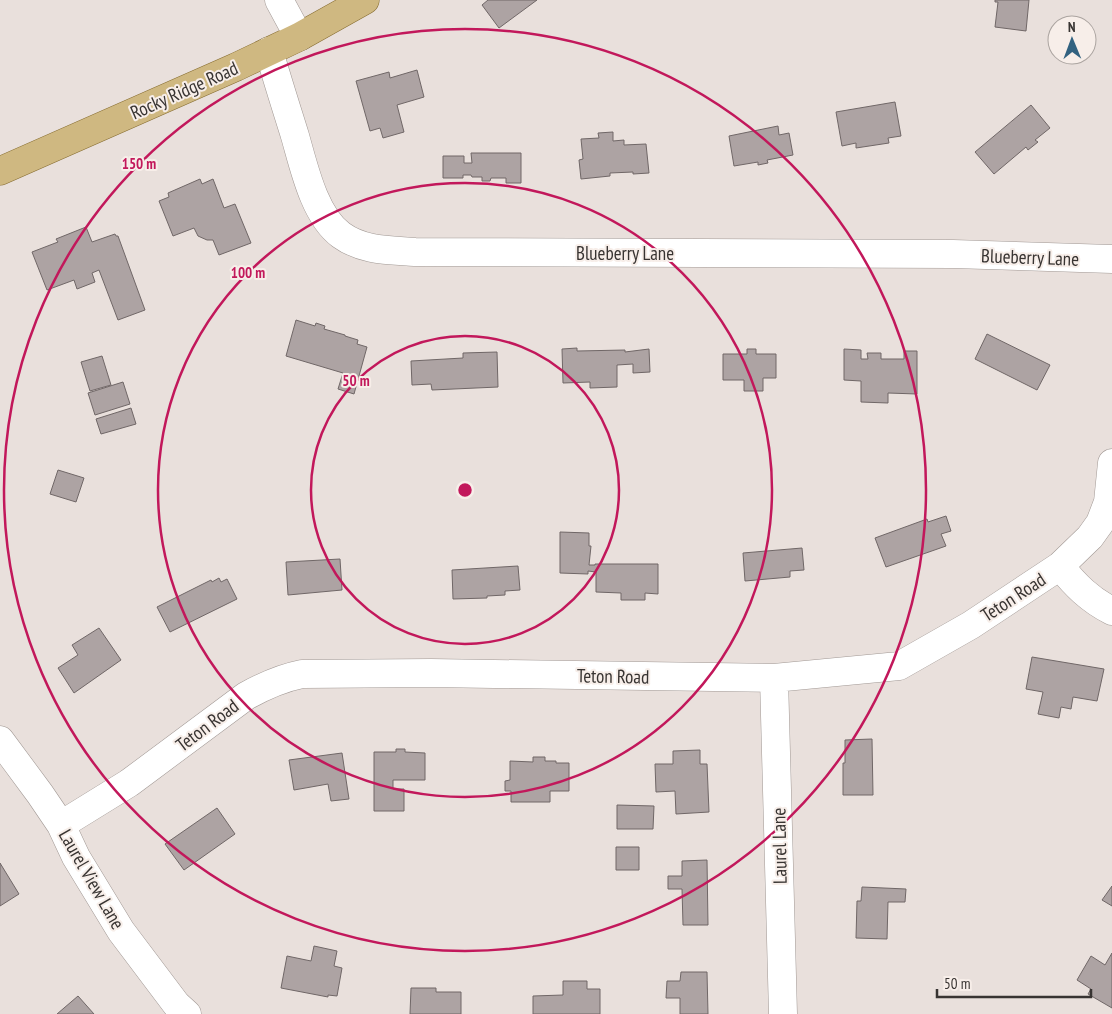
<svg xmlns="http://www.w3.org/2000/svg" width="1112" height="1014" font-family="'PT Sans Narrow',sans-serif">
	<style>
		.building { fill: #ada3a3; stroke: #706767 }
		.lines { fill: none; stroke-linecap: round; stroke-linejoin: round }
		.minor-casing { stroke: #a19894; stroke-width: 29 }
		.major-casing { stroke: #856b2f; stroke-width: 29 }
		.minor { stroke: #fff; stroke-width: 28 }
		.major { stroke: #cfb881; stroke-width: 28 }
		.ring { fill: none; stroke: #c2185b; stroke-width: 2.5 }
		.labels { text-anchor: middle; stroke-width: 4; stroke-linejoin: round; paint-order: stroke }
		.street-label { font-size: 19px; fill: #383432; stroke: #f7eee9 }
		.centre { fill: #c2185b; stroke: #f7eee9; stroke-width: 2.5 }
		.ring-label { font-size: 15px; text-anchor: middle; font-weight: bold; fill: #c2185b; stroke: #f7eee9; stroke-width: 4; stroke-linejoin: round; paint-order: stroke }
	</style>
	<rect width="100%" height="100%" fill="#e9e0dc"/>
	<path class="building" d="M488,0H537L499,28L482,5Z
		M995,0H1029L1026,31L995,27L998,2H995Z
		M417,70L424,97L397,105L404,132L383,138L380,128L370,131L356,81L389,72L390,78Z
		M895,102L901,136L888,138L889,143L856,148V143L842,146L836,112Z
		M1031,105L1050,128L1035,140L1038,142L1028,150L1026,147L994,174L975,152Z
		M778,126L779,135L789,133L793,155L767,160L768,163L758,165V162L734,166L729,136Z
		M613,132V141L624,140V145L646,144L649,173L633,174V172L610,173V176L581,179L579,160L583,159L581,139L599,138L598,133Z
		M471,153H521V183H506V178H491L490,181H482V177H472L471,175H463V178H443V156H464V163H472Z
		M200,179L202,184L213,179L224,208L235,204L251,243L219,255L213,240H207L198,236L194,228L173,236L159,201L169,197L168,193Z
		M86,227L92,242L115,234L116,236H118L145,310L118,320L99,270L92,273L95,282L77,289L74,280L47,290L32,252L58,242L56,239Z
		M296,320L315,326L316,323L325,326L324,329L345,335V336L358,340L357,344L367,347L354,394L338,389L343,373L286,356Z
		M987,334L1050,365L1037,390L975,359Z
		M577,348V351L625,350V352L649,349L650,372L633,373V364L617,365V387L590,388V382L563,383L562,349Z
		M747,349H756V354H776V378H763V391H744V380H723V354H747Z
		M844,349L861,350V359H868L867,353H881V359H904V351H917V394L888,393V403L861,402V381L844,380Z
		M497,352L498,387L432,390L431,384L412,385L411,361L463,358V353Z
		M102,356L111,385L90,391L81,362Z
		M123,382L130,404L95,415L88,393Z
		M131,408L136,424L101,434L96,419Z
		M58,470L84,478L76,502L50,494Z
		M946,516L951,531L941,534L946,546L886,567L875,538L927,519L928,522Z
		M560,532L589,533V546H591L589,565H595V564H658V594L645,593V600H621V593L596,592V572L588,571V574L560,573Z
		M802,548L804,570L790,571V577L745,581L743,553Z
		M340,559L342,590L288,595L286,562Z
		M518,566L520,590L505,591V595L487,596V598L453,599L452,570Z
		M219,578L221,582L227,579L237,599L170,632L157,607L211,580L212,582Z
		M99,628L121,660L74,693L58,668L78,655L72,645Z
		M1032,657L1104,669L1097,701L1073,697L1071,709L1061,707L1059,718L1038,714L1043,692L1026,689Z
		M872,739L873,795H843V763H845V740Z
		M396,749H405V752L425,753V780H393V789H404V811H374V752H396Z
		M700,750V764H707L709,812L676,814L675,791L656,792L655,764H673V751Z
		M342,753L349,799L331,801L328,784L294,790L289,760Z
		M533,757H545V761H556V763H569V791H550V802H511V791H505V781L510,780V761L533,762Z
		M617,805L654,806L653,829H617Z
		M217,808L235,834L184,870L165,844Z
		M616,847H639V870H616Z
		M707,860L708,925H683L682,889H668V876H682V861Z
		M0,863L19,894L0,906Z
		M1112,886V906L1102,900Z
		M862,887L906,889L905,902H888L887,939L856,938L857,901H861Z
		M314,946L337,951L334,966L342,968L337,996L328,995V997L281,988L287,956L311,961Z
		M1112,953V1008L1088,994L1091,989L1077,980L1091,956L1105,965Z
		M681,972H707L708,1014H680V998H666L667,981H680Z
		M563,981H587V989H600V1014H533V996L563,995Z
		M411,988H436V992H461V1014H410Z
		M78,996L94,1014H57Z"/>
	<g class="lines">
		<defs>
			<path id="minor" d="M279,0L299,37
				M269,51C277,79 286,107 295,136C304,167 314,215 341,235C363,251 389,250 415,252L953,254L1112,259
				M1060,566C1075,585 1090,600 1112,611
				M774,678L783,1014
				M0,740L40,794L61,825L76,857L121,931L176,1004L187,1014
				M61,825L129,783L246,696C264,686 282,678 302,674L431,673L774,678L899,666L971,625L1060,566L1090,537L1100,523L1108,502L1112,463"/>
			<path id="major" d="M0,171L236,67L299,37L365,0"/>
		</defs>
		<use href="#minor" class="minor-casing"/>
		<use href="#major" class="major-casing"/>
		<use href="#minor" class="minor"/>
		<use href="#major" class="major"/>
	</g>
	<g class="ring">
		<circle cx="465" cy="490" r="154"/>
		<circle cx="465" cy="490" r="307"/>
		<circle cx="465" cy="490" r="461"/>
	</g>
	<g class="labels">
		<g class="street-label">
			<text transform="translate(184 90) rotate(-24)" y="7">Rocky Ridge Road</text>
			<text x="625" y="260">Blueberry Lane</text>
			<text transform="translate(1030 257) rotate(2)" y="7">Blueberry Lane</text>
			<text transform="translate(1013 597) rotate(-33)" y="7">Teton Road</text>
			<text transform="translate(613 676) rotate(1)" y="7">Teton Road</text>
			<text transform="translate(207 725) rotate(-37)" y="7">Teton Road</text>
			<text transform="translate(779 846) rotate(-91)" y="7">Laurel Lane</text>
			<text transform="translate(92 879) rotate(60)" y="7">Laurel View Lane</text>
		</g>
	</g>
	<circle cx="465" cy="490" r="8" class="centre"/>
	<g class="ring-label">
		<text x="139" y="169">150 m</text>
		<text x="248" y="278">100 m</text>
		<text x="356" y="386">50 m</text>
	</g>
	<g transform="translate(1072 40) rotate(359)"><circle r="24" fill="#f7eee9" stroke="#aba4a0"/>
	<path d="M0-4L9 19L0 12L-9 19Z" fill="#326280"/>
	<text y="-8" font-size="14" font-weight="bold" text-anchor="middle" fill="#383432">N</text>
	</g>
	<path d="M937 989v8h154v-8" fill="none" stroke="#383432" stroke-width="2.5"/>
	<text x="944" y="989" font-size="15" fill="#383432" stroke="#f7eee9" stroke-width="4" paint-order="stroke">50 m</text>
</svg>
